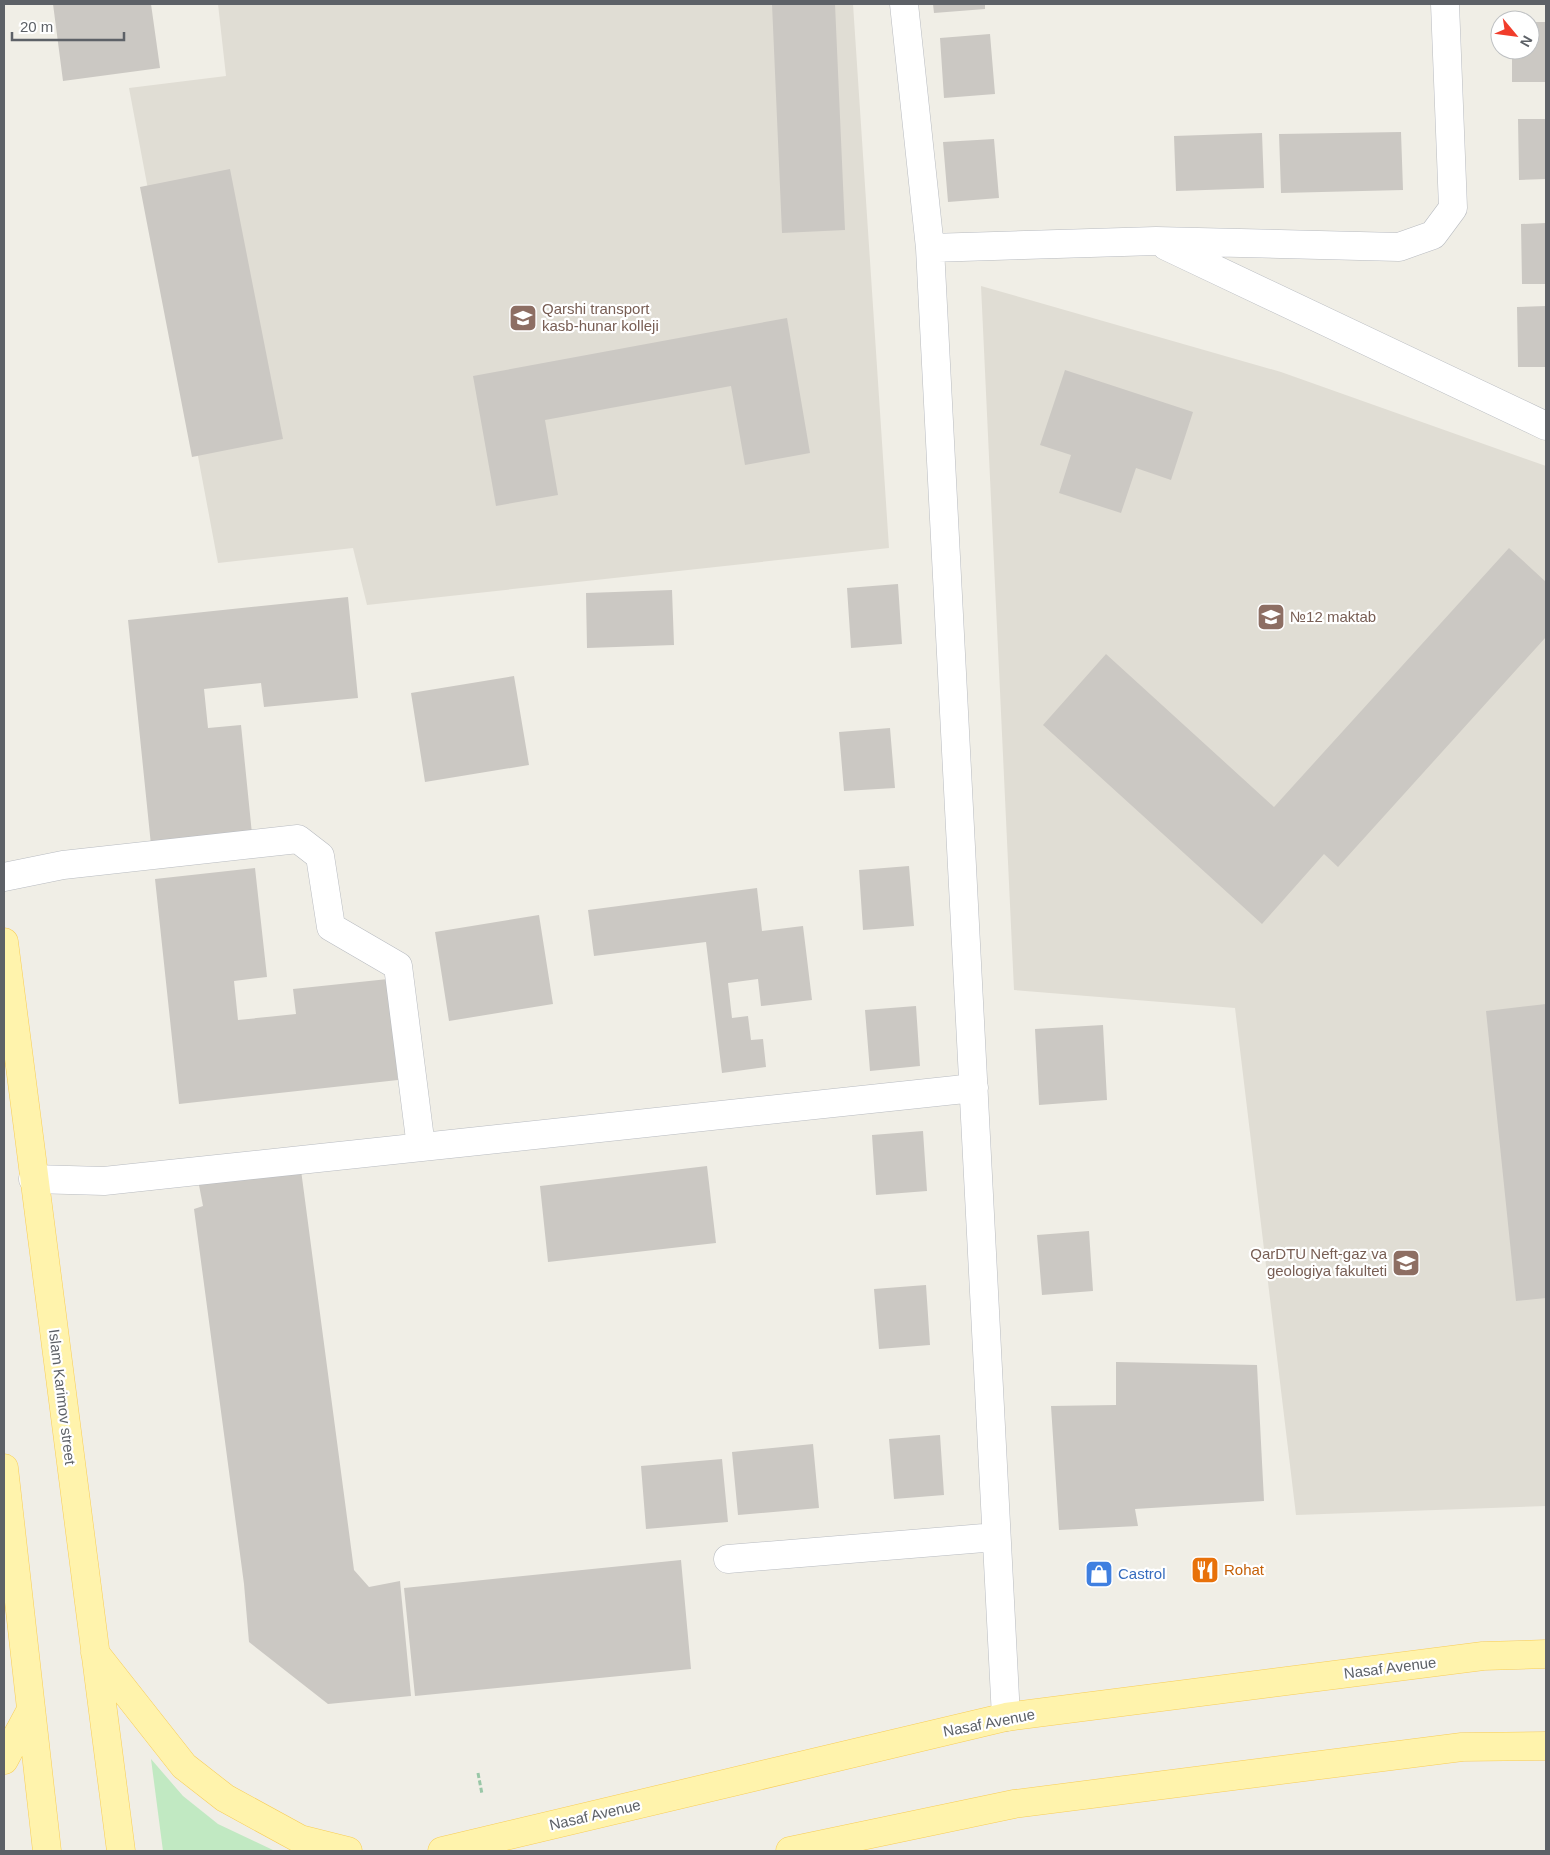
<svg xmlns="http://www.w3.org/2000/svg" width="1550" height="1855" font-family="Helvetica,sans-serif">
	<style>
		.education { fill: #e0ddd4 }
		.green { fill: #c1e9c2 }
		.building { fill: #cbc8c3 }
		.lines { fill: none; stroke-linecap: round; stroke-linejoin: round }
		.minor-casing { stroke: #b8bbc0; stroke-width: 29 }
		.major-casing { stroke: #f8cd57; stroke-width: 29 }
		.path { stroke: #99c7a7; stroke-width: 3; stroke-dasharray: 5 2.5; stroke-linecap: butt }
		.minor { stroke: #fff; stroke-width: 28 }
		.major { stroke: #fff3ac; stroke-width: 28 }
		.labels { text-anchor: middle; stroke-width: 4.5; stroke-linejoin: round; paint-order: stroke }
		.education-label { font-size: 15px; fill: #785e54; stroke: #fff; text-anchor: start }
		.street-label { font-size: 15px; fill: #5d6167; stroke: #fff }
		.food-label { font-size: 15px; fill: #c56008; stroke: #fff; text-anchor: start }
		.shop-label { font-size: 15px; fill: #366cbe; stroke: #fff; text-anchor: start }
	</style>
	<rect width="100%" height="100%" fill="#f0eee6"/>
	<path class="education" d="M218,4H853L889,548L367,605L353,548L218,563L129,88L226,76Z
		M981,286L1281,372L1546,466V1506L1296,1515L1235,1008L1014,990Z"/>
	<path class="green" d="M151,1759L183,1796L218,1824L275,1851H163Z"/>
	<path class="building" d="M53,4H151L160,68L63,81Z
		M772,4H835L845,230L782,233Z
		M933,4H985V9L934,13Z
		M1530,22H1546V82H1512V50H1530Z
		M990,34L995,94L944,98L940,38Z
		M1518,119H1546V179L1519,180Z
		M1401,132L1403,190L1281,193L1279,134Z
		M1262,133L1264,188L1176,191L1174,136Z
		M994,139L999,198L948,202L943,142Z
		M230,169L283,439L192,457L140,187Z
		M1546,223V284H1522L1521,224Z
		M1546,306V367H1518L1517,307Z
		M787,318L810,453L745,465L731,386L545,420L558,495L496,506L473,376Z
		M1065,370L1193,412L1171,480L1136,468L1121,513L1059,493L1071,455L1040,445Z
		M1509,548L1546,582V637L1338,867L1324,854L1262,924L1043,725L1106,654L1274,807Z
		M898,584L902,644L851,648L847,588Z
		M672,590L674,645L587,648L586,593Z
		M348,597L358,698L264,707L261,683L204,689L208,728L241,725L252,834L151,845L128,620Z
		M514,676L529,765L425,782L411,693Z
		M890,728L895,788L844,791L839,732Z
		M909,866L914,926L863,930L859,870Z
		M255,868L267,977L234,981L238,1020L296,1014L293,989L388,979L398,1080L179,1104L155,879Z
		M757,888L762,931L803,926L812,1000L761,1006L758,979L728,983L732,1018L748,1016L751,1040L763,1039L766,1067L722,1073L706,942L594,956L588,910Z
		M539,915L553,1004L449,1021L435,932Z
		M1546,1004V1298L1516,1301L1486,1011Z
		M916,1006L920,1066L870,1071L865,1010Z
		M1103,1025L1107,1100L1039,1105L1035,1029Z
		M923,1131L927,1191L876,1195L872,1135Z
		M707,1166L716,1243L548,1262L540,1186Z
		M301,1170L354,1570L369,1587L400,1581L411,1696L328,1704L249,1642L244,1584L194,1209L203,1206L198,1180Z
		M1089,1231L1093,1291L1042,1295L1037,1235Z
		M926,1285L930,1345L879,1349L874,1289Z
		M1116,1362L1257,1365L1264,1501L1135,1509L1138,1526L1059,1530L1051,1406L1116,1405Z
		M940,1435L944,1495L894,1499L889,1439Z
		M813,1444L819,1508L738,1515L732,1452Z
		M722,1459L728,1522L646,1529L641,1466Z
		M681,1560L691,1669L415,1696L404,1588Z"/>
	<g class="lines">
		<defs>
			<path id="minor" d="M904,4L930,248L1006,1717
				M1166,246L1546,426
				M930,248L1156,241L1399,247L1433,235L1453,208L1445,4
				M4,877L63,865L298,839L320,856L331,927L398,966L421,1147
				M33,1179L104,1181L974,1088
				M728,1559L996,1537"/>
			<path id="major" d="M4,942L121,1851
				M4,1468L47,1851
				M95,1653L184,1766L225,1798L300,1839L348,1851
				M4,1760L31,1710
				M442,1851L1006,1717L1483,1656L1546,1654
				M790,1851L1014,1804L1462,1747L1546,1746"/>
		</defs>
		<use href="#minor" class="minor-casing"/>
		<use href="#major" class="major-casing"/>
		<path class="path" d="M478,1773L482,1794"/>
		<use href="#minor" class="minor"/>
		<use href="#major" class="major"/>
	</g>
	<defs>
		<symbol id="university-square" viewBox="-11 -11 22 22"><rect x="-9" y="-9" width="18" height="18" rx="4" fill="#8d6e63" stroke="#fff"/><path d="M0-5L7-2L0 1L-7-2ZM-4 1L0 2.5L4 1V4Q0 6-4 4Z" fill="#fff"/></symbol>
		<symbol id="school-square" viewBox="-11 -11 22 22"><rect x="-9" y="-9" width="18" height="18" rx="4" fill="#8d6e63" stroke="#fff"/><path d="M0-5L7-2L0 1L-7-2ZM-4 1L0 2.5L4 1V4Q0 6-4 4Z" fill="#fff"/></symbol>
		<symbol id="restaurant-square" viewBox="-11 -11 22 22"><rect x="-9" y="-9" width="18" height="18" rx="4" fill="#e8710a" stroke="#fff"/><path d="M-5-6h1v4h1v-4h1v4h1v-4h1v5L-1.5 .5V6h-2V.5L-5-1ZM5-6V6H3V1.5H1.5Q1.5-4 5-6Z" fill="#fff"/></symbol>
		<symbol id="shop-square" viewBox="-11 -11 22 22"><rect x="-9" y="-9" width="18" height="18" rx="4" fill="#3f7fe0" stroke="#fff"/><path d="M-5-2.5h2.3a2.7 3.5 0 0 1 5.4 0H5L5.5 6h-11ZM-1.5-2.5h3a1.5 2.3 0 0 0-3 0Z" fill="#fff"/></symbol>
	</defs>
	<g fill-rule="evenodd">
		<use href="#university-square" x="507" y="302" width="32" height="32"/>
		<use href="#school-square" x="1255" y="601" width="32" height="32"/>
		<use href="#university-square" x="1390" y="1247" width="32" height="32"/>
		<use href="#restaurant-square" x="1189" y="1554" width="32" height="32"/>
		<use href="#shop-square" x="1083" y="1558" width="32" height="32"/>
	</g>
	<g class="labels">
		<g class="education-label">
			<text x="542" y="314">Qarshi transport<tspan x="542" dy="17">kasb-hunar kolleji</tspan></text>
			<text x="1290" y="622">№12 maktab</text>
			<text x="1387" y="1259" text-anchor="end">QarDTU Neft-gaz va<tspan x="1387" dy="17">geologiya fakulteti</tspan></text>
		</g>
		<g class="street-label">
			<text transform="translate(62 1397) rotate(83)" y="5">Islam Karimov street</text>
			<text transform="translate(1390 1668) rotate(-7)" y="5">Nasaf Avenue</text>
			<text transform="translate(989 1723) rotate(-11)" y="5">Nasaf Avenue</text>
			<text transform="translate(595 1815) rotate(-13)" y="5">Nasaf Avenue</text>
		</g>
		<g class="food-label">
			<text x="1224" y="1575">Rohat</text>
		</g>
		<g class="shop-label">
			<text x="1118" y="1579">Castrol</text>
		</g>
	</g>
	<rect width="1550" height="1855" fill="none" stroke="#5d6167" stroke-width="10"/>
	<g transform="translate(1515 35) rotate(119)"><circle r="24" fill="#ffffff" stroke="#bec0c2"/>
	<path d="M0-4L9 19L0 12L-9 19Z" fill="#f13d2b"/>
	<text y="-8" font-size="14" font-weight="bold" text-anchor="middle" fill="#5d6167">N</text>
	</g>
	<path d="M12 32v8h112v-8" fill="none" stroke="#5d6167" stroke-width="2.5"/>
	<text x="20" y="32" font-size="15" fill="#5d6167" stroke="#ffffff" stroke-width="4" paint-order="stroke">20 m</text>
</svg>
